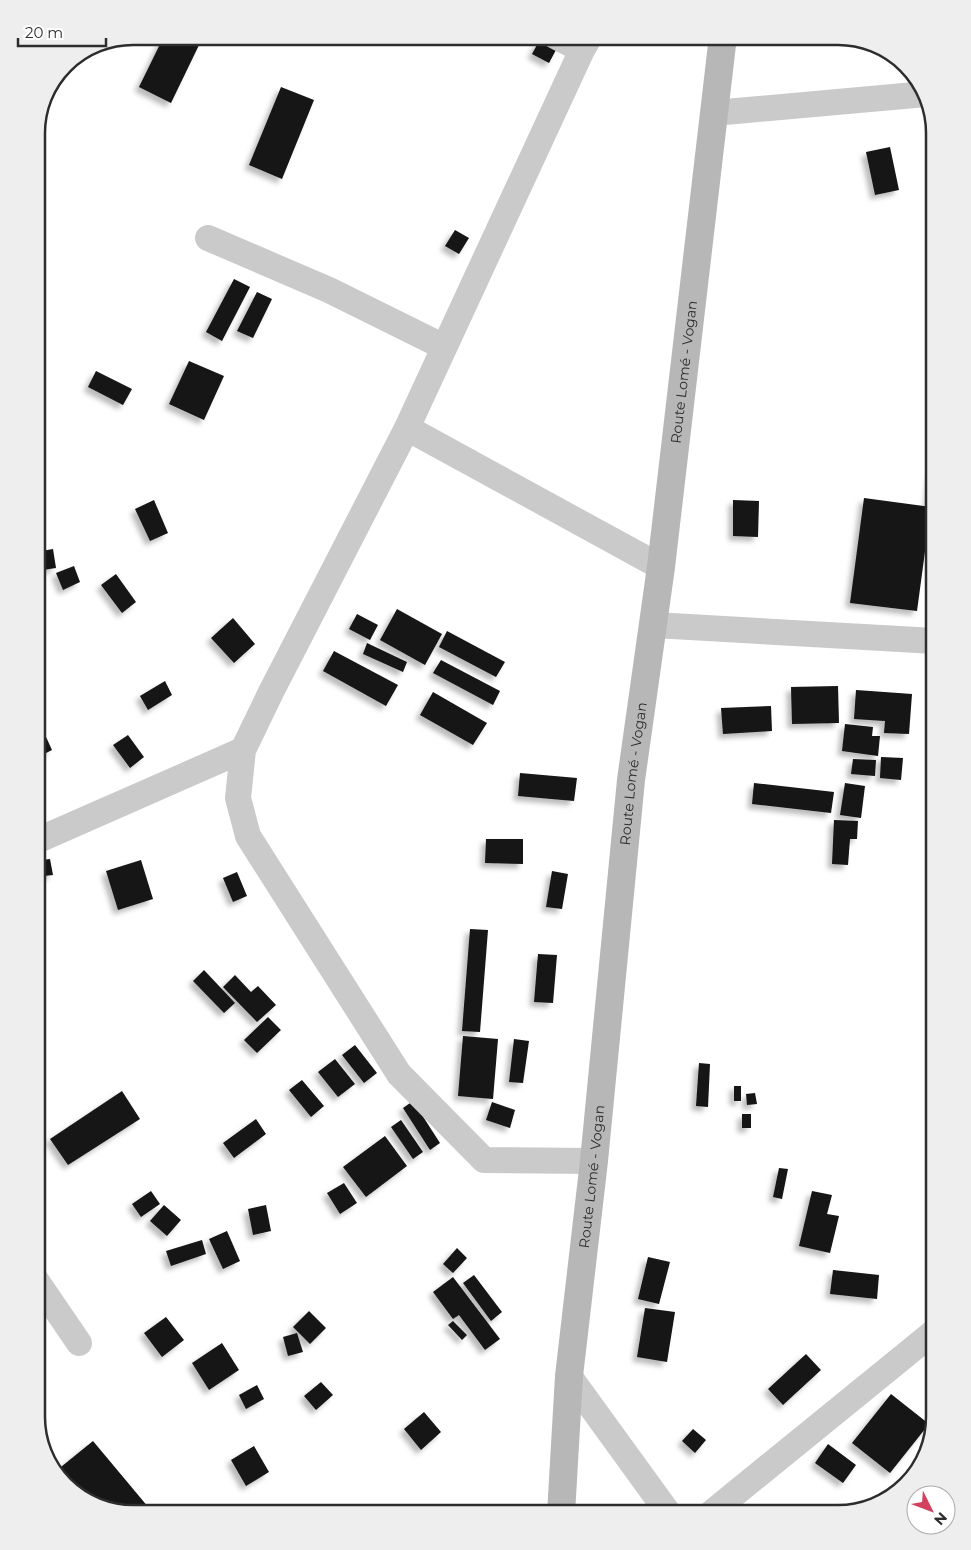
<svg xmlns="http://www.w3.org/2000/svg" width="971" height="1550" font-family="Montserrat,sans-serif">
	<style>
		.building { fill: #141414; filter: url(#shadow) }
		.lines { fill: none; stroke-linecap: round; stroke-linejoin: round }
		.street { stroke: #cacaca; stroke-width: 26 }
		.secondary { stroke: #b7b7b7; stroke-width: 28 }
		.labels { text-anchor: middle; stroke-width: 5; stroke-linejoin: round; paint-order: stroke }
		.street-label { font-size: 14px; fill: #2d2d2d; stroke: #fff }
		.rim { fill: none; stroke: #2d2d2d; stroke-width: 2.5 }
	</style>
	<defs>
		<filter id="shadow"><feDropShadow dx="-4.5" dy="4.5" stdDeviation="2.5" flood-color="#0004"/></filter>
	</defs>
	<rect width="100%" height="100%" fill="#fff"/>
	<path class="building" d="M164,36H186L200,43L171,103L139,87Z
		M539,41L556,50L549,63L532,54Z
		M281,87L314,100L282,179L249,165Z
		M890,147L899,190L875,195L866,152Z
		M455,230L469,238L459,254L445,246Z
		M234,279L250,287L222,341L206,332Z
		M257,292L272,299L253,338L237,331Z
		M189,361L224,376L204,420L169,404Z
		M96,371L132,389L123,405L88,387Z
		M931,474H935V505L928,504Z
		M864,498L931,507L917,611L850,603Z
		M154,500L168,533L150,541L135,509Z
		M733,500L759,501L758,537L733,536Z
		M53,549L56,568L36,571V552Z
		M74,566L80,582L63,590L56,573Z
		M116,574L136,602L122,613L101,585Z
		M397,609L442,634L425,665L380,640Z
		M357,614L378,625L370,640L349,629Z
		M233,618L255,644L234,663L211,638Z
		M447,631L505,662L496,677L439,647Z
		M367,643L407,662L403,672L363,654Z
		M334,651L398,685L386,706L323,671Z
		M441,660L500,691L493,705L433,673Z
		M165,681L172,695L148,710L140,696Z
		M838,686L839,723L792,724L791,687Z
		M856,690L912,694L909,734L884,733L885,721L854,719Z
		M433,692L487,723L473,745L420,715Z
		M771,706L772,731L723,734L721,708Z
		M36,715L52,750L36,758Z
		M845,724L873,727L872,736H880L878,756L842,751Z
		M128,735L144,757L130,768L113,745Z
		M881,757L903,758L901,780L880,778Z
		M853,759L876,760L875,776L851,774Z
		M520,773L577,778L574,801L518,796Z
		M754,783L834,792L831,813L752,804Z
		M845,783L865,786L861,818L840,815Z
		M834,820L858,821L857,839H850L848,865L832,864Z
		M486,839H523V864L485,863Z
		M50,859L53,875L44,876L42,860Z
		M141,860L153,899L118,910L106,871Z
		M552,871L568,874L562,909L546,907Z
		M237,872L247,896L233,902L223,878Z
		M470,929L488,930L480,1032L462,1031Z
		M538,954L557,955L553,1003L534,1002Z
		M204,970L235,1003L224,1013L193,981Z
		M235,975L251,992L258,986L276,1005L257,1022L223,987Z
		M268,1017L281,1030L257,1053L244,1040Z
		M463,1036L498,1039L493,1099L458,1096Z
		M514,1039L529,1041L523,1083L509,1082Z
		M355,1045L377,1073L364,1083L342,1055Z
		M335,1059L355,1084L338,1097L318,1072Z
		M699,1063L710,1064L708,1107L696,1106Z
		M302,1080L324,1106L311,1117L289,1090Z
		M734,1086H741V1101H734Z
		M122,1091L140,1119L68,1165L50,1139Z
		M755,1093L757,1104L747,1105L746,1094Z
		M413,1101L440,1143L430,1150L403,1108Z
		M492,1102L515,1110L510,1128L486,1120Z
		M742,1114H751V1128H742Z
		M256,1119L266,1134L234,1158L223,1143Z
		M401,1120L423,1152L413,1159L391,1127Z
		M385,1136L407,1166L366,1197L343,1167Z
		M779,1168L788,1169L782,1199L773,1197Z
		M344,1183L357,1203L340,1214L327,1193Z
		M151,1191L160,1204L141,1217L132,1204Z
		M812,1191L832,1195L827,1214L839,1216L830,1253L799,1246Z
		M164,1205L181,1220L167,1236L150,1221Z
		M266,1205L271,1231L253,1235L248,1209Z
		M227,1231L240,1261L223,1269L209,1239Z
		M202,1240L206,1254L171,1266L166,1251Z
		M457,1248L467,1258L453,1273L443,1264Z
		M648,1257L670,1262L659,1304L638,1299Z
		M833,1270L879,1275L877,1299L830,1294Z
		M474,1275L502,1312L491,1321L463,1283Z
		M453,1277L500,1339L485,1350L459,1315L453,1319L433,1292Z
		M645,1308L675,1312L667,1362L637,1357Z
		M309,1311L326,1328L310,1344L293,1327Z
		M166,1317L184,1340L162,1357L144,1333Z
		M453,1321L467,1335L462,1340L448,1325Z
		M297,1333L303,1352L288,1356L283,1337Z
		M222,1343L239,1370L209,1390L192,1363Z
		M806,1354L821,1370L783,1405L768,1389Z
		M321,1382L333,1395L316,1410L304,1396Z
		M257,1385L264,1399L246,1409L239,1395Z
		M891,1394L929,1424L890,1473L852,1443Z
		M424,1412L441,1432L421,1450L404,1429Z
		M693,1429L706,1440L695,1453L682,1441Z
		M93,1441L154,1514H127L80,1498L56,1471Z
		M828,1444L856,1465L843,1483L815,1463Z
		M254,1446L269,1472L246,1486L231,1460Z"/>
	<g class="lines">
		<path class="street" d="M555,36L582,50
			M590,36L582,50L407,428L271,692L243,750L238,798L248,836L399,1074L484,1160L594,1161
			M714,113L926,94
			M208,238L329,290L444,347
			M407,428L661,567
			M654,625L935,641
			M36,841L243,750
			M36,1280L79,1343
			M569,1376L669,1514
			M710,1514L935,1331"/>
		<path class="secondary" id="s1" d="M561,1514L569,1376L594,1161L631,780L661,567L723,36"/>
	</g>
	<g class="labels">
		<g class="street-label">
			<text dy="5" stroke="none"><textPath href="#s1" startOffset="1149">Route Lomé - Vogan</textPath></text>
			<text dy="5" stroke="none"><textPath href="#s1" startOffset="744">Route Lomé - Vogan</textPath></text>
			<text dy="5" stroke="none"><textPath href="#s1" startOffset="339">Route Lomé - Vogan</textPath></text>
		</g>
	</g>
	<path d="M0 0H971V1550H0ZM133 45H838A88 88 0 0 1 926 133V1417A88 88 0 0 1 838 1505H133A88 88 0 0 1 45 1417V133A88 88 0 0 1 133 45Z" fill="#eee" fill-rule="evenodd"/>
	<path class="rim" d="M133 45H838A88 88 0 0 1 926 133V1417A88 88 0 0 1 838 1505H133A88 88 0 0 1 45 1417V133A88 88 0 0 1 133 45Z"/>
	<g transform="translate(931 1510) rotate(132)"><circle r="24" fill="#ffffff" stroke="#ababab"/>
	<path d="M0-4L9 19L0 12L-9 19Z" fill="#d2415e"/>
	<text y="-8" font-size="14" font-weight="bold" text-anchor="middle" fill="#2d2d2d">N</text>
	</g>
	<path d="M18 38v8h88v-8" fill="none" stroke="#2d2d2d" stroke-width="2.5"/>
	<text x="25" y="38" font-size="15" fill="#2d2d2d" stroke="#ffffff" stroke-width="4" paint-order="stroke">20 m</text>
</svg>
